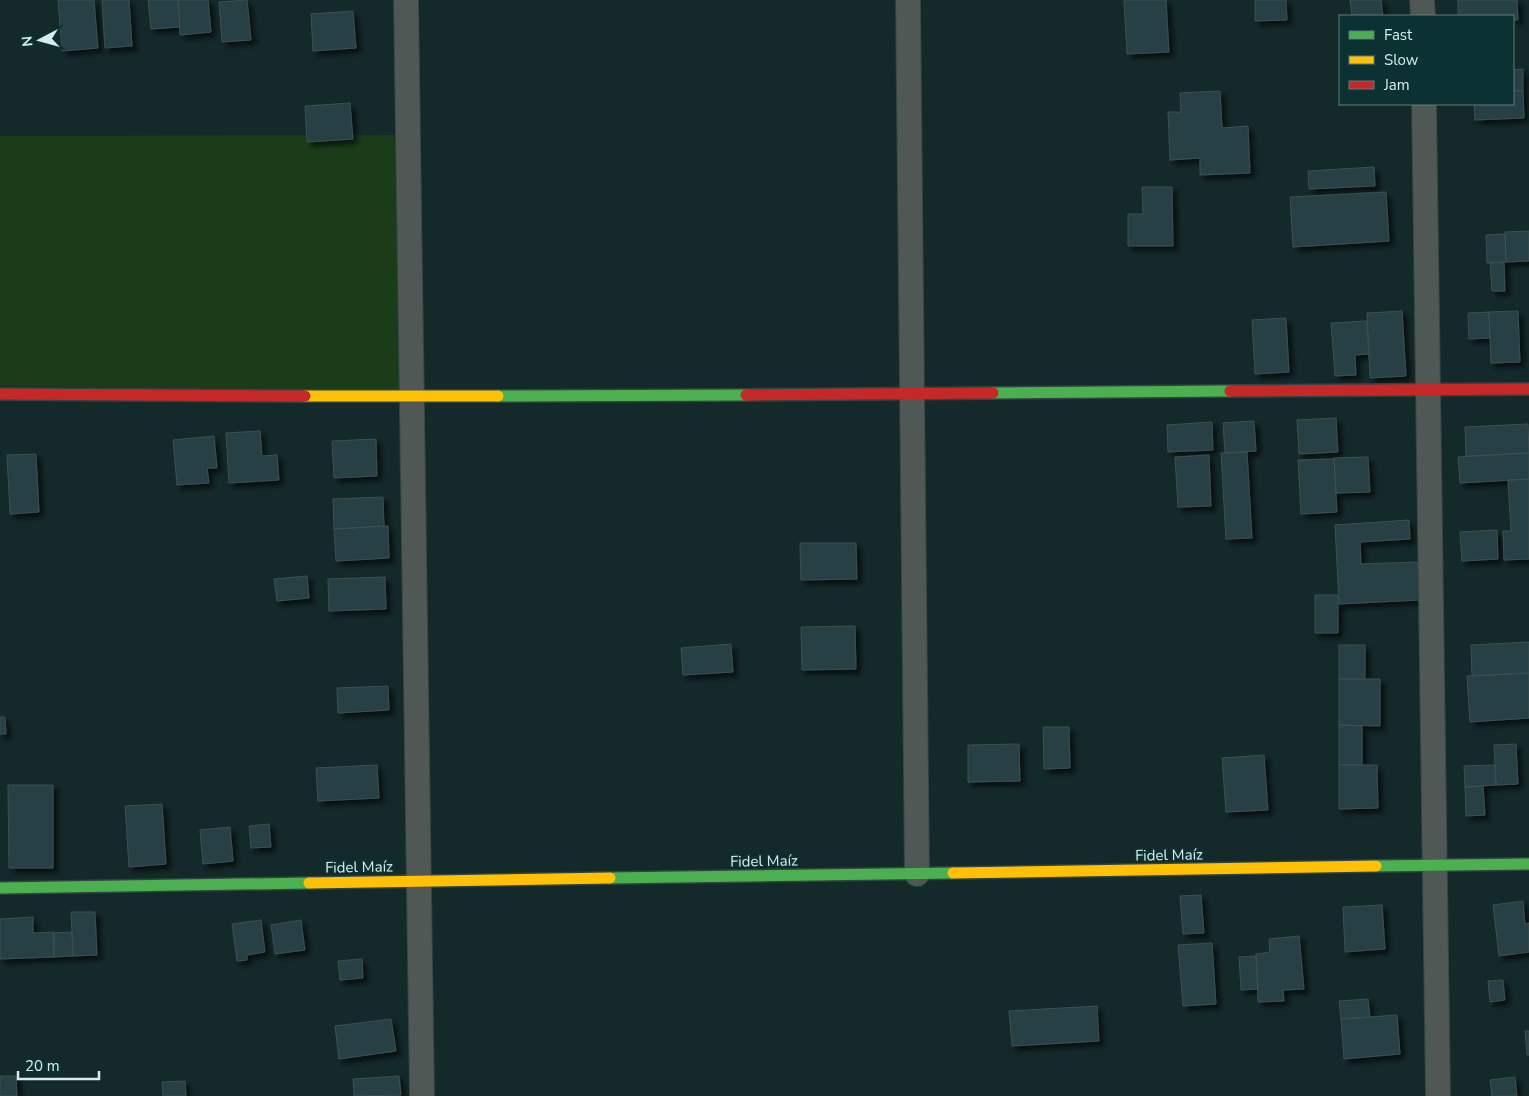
<svg xmlns="http://www.w3.org/2000/svg" width="1529" height="1096" font-family="'Nunito Sans',sans-serif">
	<style>
		.green { fill: #1b3c18 }
		.building { fill: #263f44; stroke: #3f4f51; filter: url(#shadow) }
		.lines { fill: none; stroke-linecap: round; stroke-linejoin: round }
		.street-casing { stroke: #314343; stroke-width: 26 }
		.fast-casing { stroke: #314343; stroke-width: 14 }
		.slow-casing { stroke: #314343; stroke-width: 14 }
		.jam-casing { stroke: #314343; stroke-width: 14 }
		.street { stroke: #505856; stroke-width: 24 }
		.fast { stroke: #4caf50; stroke-width: 11 }
		.slow { stroke: #ffc107; stroke-width: 11 }
		.jam { stroke: #c62828; stroke-width: 11 }
		.labels { text-anchor: middle; stroke-width: 4; stroke-linejoin: round; paint-order: stroke }
		.street-label { font-size: 15px; fill: #d9ecec; stroke: #0c3132 }
	</style>
	<defs>
		<filter id="shadow"><feDropShadow dx="4.5" dy="4.5" stdDeviation="2.5" flood-color="#0009"/></filter>
	</defs>
	<rect width="100%" height="100%" fill="#14292a"/>
	<path class="green" d="M398,135L399,392L0,386V136Z"/>
	<path class="building" d="M58,0H94L98,48L62,51Z
		M102,0H129L132,46L105,48Z
		M148,0H178L180,27L151,29Z
		M178,0H208L211,32L180,35Z
		M247,0L251,40L222,42L219,2Z
		M1124,0H1166L1169,52L1127,54Z
		M1255,0H1286L1287,20L1255,21Z
		M1350,0H1381L1383,16H1352Z
		M1458,0H1517L1518,20H1513V16H1458Z
		M353,11L356,48L313,51L311,14Z
		M1523,69V91H1513V70Z
		M1220,91L1222,128L1248,126L1250,173L1200,175V158L1170,160L1168,112H1181L1180,93Z
		M1513,91H1523L1524,118L1475,120L1474,104H1513Z
		M350,103L353,139L307,142L305,106Z
		M1374,167L1375,186L1309,189L1308,171Z
		M1142,187H1172L1173,246H1128V214H1143Z
		M1386,192L1389,241L1293,247L1290,197Z
		M1529,231V261L1506,262L1505,232Z
		M1505,234L1506,262L1487,263L1486,235Z
		M1504,262L1505,291H1492L1490,263Z
		M1402,311L1406,376L1370,378L1367,313Z
		M1518,311L1520,362L1491,363L1489,312Z
		M1489,312L1490,338L1469,339L1468,313Z
		M1286,318L1289,372L1255,374L1252,320Z
		M1367,321L1369,354L1355,355L1356,375L1335,376L1331,323Z
		M1336,418L1338,452L1299,454L1297,420Z
		M1254,421L1256,451L1225,453L1223,423Z
		M1212,422L1213,450L1168,452L1167,425Z
		M1528,424L1529,453L1466,456L1465,427Z
		M260,431L262,456L277,455L279,480L229,483L226,433Z
		M214,436L217,468H207L209,483L177,485L173,440Z
		M376,439L377,476L334,478L332,441Z
		M1247,452L1252,538L1226,539L1221,453Z
		M1529,453V479L1460,483L1458,457Z
		M36,454L39,512L10,514L7,455Z
		M1209,455L1211,506L1178,507L1175,457Z
		M1368,457L1370,492L1336,493L1334,458Z
		M1334,459L1337,512L1301,514L1298,460Z
		M1529,479V559L1504,560L1503,531H1511L1508,480Z
		M383,497L384,526L334,529L333,499Z
		M1409,520L1410,539L1360,542L1361,564L1418,562L1419,600L1339,604L1335,525Z
		M388,526L389,558L336,561L334,529Z
		M1497,530L1498,559L1462,561L1460,532Z
		M800,543H856L857,579L801,580Z
		M307,576L309,598L277,601L274,579Z
		M385,577L386,609L329,611L328,579Z
		M1315,595H1338V633H1315Z
		M855,626L856,669L802,670L801,627Z
		M1529,642V673L1472,676L1471,645Z
		M731,644L733,672L683,675L681,648Z
		M1339,645H1365V679H1339Z
		M1529,673V718L1470,722L1467,676Z
		M1339,679H1380V726L1339,725Z
		M388,686L389,710L338,713L337,688Z
		M0,717H5L6,734H0Z
		M1339,725L1362,726V765H1339Z
		M1043,727H1069L1070,768L1044,769Z
		M1019,744L1020,781L968,782V745Z
		M1516,744L1518,784L1496,785L1494,745Z
		M1264,755L1268,810L1226,812L1222,758Z
		M377,765L379,798L318,801L316,768Z
		M1339,765H1377L1378,808L1339,809Z
		M1495,765L1496,785L1465,787L1464,766Z
		M8,785H53V868H9Z
		M1483,786L1485,815L1466,816L1465,787Z
		M162,804L166,864L129,867L125,806Z
		M269,824L271,847L251,848L249,826Z
		M230,827L233,861L203,864L200,830Z
		M1201,895L1204,933L1183,934L1180,896Z
		M1523,901L1525,924L1529,923V952L1499,956L1493,905Z
		M1382,905L1385,949L1345,952L1343,907Z
		M71,912H95L97,955L73,956Z
		M33,917V933L54,932V957L0,959V919Z
		M261,920L265,952L247,955V960L237,961L232,924Z
		M301,920L305,950L275,954L271,925Z
		M72,932L73,956L54,957L53,933Z
		M1299,936L1304,989L1283,990L1284,1001L1258,1002L1256,954L1270,952L1269,939Z
		M1212,943L1216,1004L1183,1006L1178,945Z
		M1256,956L1258,989L1241,990L1239,957Z
		M362,959L363,978L340,980L338,961Z
		M1503,980L1505,1000L1490,1002L1488,981Z
		M1368,999L1370,1017L1341,1019L1339,1001Z
		M1097,1006L1099,1041L1012,1046L1009,1011Z
		M1397,1015L1400,1054L1344,1059L1341,1019Z
		M391,1019L396,1051L339,1059L335,1026Z
		M1525,1031H1529V1055H1527Z
		M0,1076H16L17,1096H0Z
		M399,1076L401,1095L354,1096L353,1079Z
		M1515,1077L1517,1096H1492L1490,1080Z
		M185,1081L186,1096H163L162,1082Z"/>
	<g class="lines">
		<defs>
			<path id="street" d="M406,0L422,1096
				M908,0L917,874
				M1422,0L1423,16
				M1424,104L1438,1096"/>
			<path id="fast" d="M993,393L1230,391
				M498,396L746,395
				M1376,866L1529,864
				M610,878L953,873
				M0,888L309,883"/>
			<path id="slow" d="M305,396H498
				M953,873L1376,866
				M309,883L610,878"/>
			<path id="jam" d="M1230,391L1529,389
				M0,394L305,396
				M746,395L993,393"/>
		</defs>
		<use href="#street" class="street-casing"/>
		<use href="#fast" class="fast-casing"/>
		<use href="#slow" class="slow-casing"/>
		<use href="#jam" class="jam-casing"/>
		<use href="#street" class="street"/>
		<use href="#fast" class="fast"/>
		<use href="#slow" class="slow"/>
		<use href="#jam" class="jam"/>
	</g>
	<g class="labels">
		<g class="street-label">
			<text transform="translate(1169 855) rotate(-1)" y="5">Fidel Maíz</text>
			<text transform="translate(764 861) rotate(-1)" y="5">Fidel Maíz</text>
			<text transform="translate(359 867) rotate(-1)" y="5">Fidel Maíz</text>
		</g>
	</g>
	<rect x="1339" y="15" width="175" height="90" fill="#0c3132" stroke="#5e7c7c"/>
	<rect x="1349" y="31" width="25" height="8" fill="#4caf50" stroke="#5e7c7c"/>
	<text x="1384" y="40" font-size="15" fill="#d9ecec">Fast</text>
	<rect x="1349" y="56" width="25" height="8" fill="#ffc107" stroke="#5e7c7c"/>
	<text x="1384" y="65" font-size="15" fill="#d9ecec">Slow</text>
	<rect x="1349" y="81" width="25" height="8" fill="#c62828" stroke="#5e7c7c"/>
	<text x="1384" y="90" font-size="15" fill="#d9ecec">Jam</text>
	<g transform="translate(40 40) rotate(264)" stroke="#0c3132" stroke-width="4" paint-order="stroke">
	<path d="M0-4L9 19L0 12L-9 19Z" fill="#d9ecec"/>
	<text y="-8" font-size="14" font-weight="bold" text-anchor="middle" fill="#d9ecec">N</text>
	</g>
	<path d="M18 1071v8h81v-8" fill="none" stroke="#d9ecec" stroke-width="2.5"/>
	<text x="25" y="1071" font-size="15" fill="#d9ecec" stroke="#0c3132" stroke-width="4" paint-order="stroke">20 m</text>
</svg>
